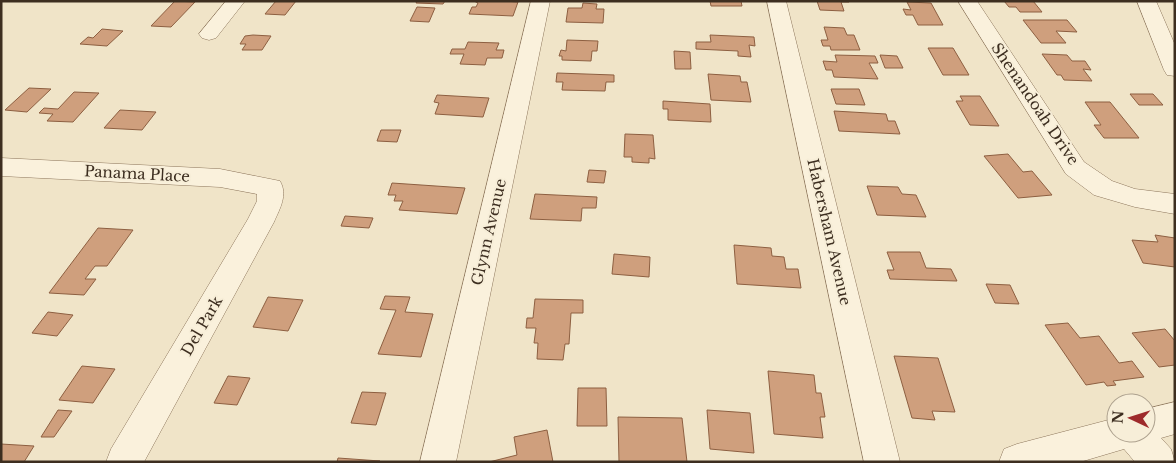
<svg xmlns="http://www.w3.org/2000/svg" width="1176" height="463" font-family="'Libre Baskerville',serif">
	<style>
		.building { fill: #cf9f7d; stroke: #8d5f41 }
		.lines { fill: none; stroke-linecap: round; stroke-linejoin: round }
		.minor-casing { stroke: #8d765c; stroke-width: 1 }
		.minor { fill: #faf1dc; fill-rule: evenodd }
		.labels { text-anchor: middle; stroke-width: 4; stroke-linejoin: round; paint-order: stroke }
		.street-label { font-size: 15px; fill: #3d2e20; stroke: #f7eed8 }
	</style>
	<rect width="100%" height="100%" fill="#f0e4c8"/>
	<path class="building" d="M175,1L195,2L171,27L151,26Z
		M276,1H296L285,15L265,14Z
		M417,1H445L443,4L416,3Z
		M474,1H504L518,2L513,16L469,14L472,7H476L478,3Z
		M710,1H744H741L742,6H711Z
		M817,1H849V2H841L844,11L820,10Z
		M1004,1H1033L1042,12H1020L1016,7H1009Z
		M907,2L931,3L943,25H918L913,15H906L903,9L911,10Z
		M583,3L597,4L596,9H604L603,23L566,22L568,8H582Z
		M417,7L435,8L429,22L410,21Z
		M1023,20H1067L1077,32L1056,31L1066,43H1041Z
		M824,27L844,28L847,35H854L860,50H831L830,46H823L821,40H828Z
		M102,29L123,31L107,46L80,44L88,37L93,38Z
		M710,35L754,37L755,46L749,45L751,57L738,56V51L696,49V42H711Z
		M245,36L253,35L271,36L262,50H242L246,44H240Z
		M567,40L598,41L597,51H592L591,61L562,60V56H559L561,50L566,51Z
		M468,42L499,43L496,50H504L502,58H487L485,65L460,64L464,54H450L452,49H465Z
		M928,48H953L969,75H943Z
		M674,51L690,52L691,69H675Z
		M1042,54L1067,55L1072,61H1085L1091,70L1083,69L1092,81L1064,80L1061,75H1057Z
		M835,55L875,56L878,63H869L878,79L834,77L832,70H826L823,61L837,62Z
		M880,55L897,56L903,68H885Z
		M557,73L614,75V82H606L605,91L562,90L563,82H556Z
		M708,74L740,76L741,82H747L751,102L711,100Z
		M29,88L51,89L27,112L5,110Z
		M831,89H859L865,105L836,104Z
		M74,92L99,93L73,122L47,121L53,114L39,113L44,108L58,109Z
		M1130,94H1153L1163,105H1139Z
		M437,95L489,98L483,117L435,114L439,103L434,102Z
		M960,96H980L999,126L970,125L956,101H963Z
		M663,101L710,104L711,122L668,120V109H663Z
		M1085,102H1110L1139,138H1104L1094,125H1101Z
		M120,110L156,112L142,130L104,128Z
		M834,111L886,114L888,121H895L900,134L839,131Z
		M381,130H401L397,142L377,141Z
		M625,134L653,135L655,159L649,158V163L632,162V157H624Z
		M1008,154L1023,172L1032,171L1052,195L1018,198L984,156Z
		M589,170L606,171L604,183L587,182Z
		M392,183L465,188L457,214L399,210L403,201H394L396,195H388Z
		M867,186L898,187L902,194L916,195L926,217L877,215Z
		M535,194L597,197L596,208H582L581,221L530,219Z
		M345,216L373,218L369,228L341,226Z
		M98,228L133,230L107,266H95L85,279H96L84,295L49,293Z
		M1155,235L1175,238V267L1143,263L1132,240L1158,242Z
		M734,245L771,248L772,256L784,257L786,269H798L801,288L737,284Z
		M887,252H920L926,268L951,269L957,281L890,279L887,270H894Z
		M614,254L650,257L649,277L612,274Z
		M986,284L1010,285L1019,304L995,303Z
		M385,296L410,297L405,312L433,314L421,357L378,354L396,310L380,309Z
		M268,297L303,300L288,331L253,327Z
		M535,299L583,300V313H571L569,344H565L563,360L537,359L538,343H534L536,328H526L527,318H533Z
		M48,312L73,315L57,336L32,333Z
		M1068,323L1080,338L1099,336L1119,363L1132,361L1144,377L1113,381L1116,385L1107,386L1104,382L1086,385L1045,325Z
		M1165,329L1175,341V365L1159,367L1132,333Z
		M894,356L938,358L955,412L932,411L935,420L912,418Z
		M82,366L115,369L93,403L59,400Z
		M768,371L814,375L816,393H821L825,417H820L823,438L774,434Z
		M228,376L250,378L237,405L214,403Z
		M578,388H606L607,426H577Z
		M362,392L386,393L376,425L351,423Z
		M58,410L72,411L54,437H41Z
		M707,410L750,413L754,453L710,449Z
		M618,417L682,418L687,462H619Z
		M547,430L553,462H489L517,455L514,437Z
		M1,444L34,446L24,462H1Z
		M338,458L380,461L337,462Z"/>
	<g class="lines">
		<defs>
			<path id="minor" d="M226,1H245L216,38L209,40L202,38L199,34Z
				M531,1H550L456,462H420Z
				M767,1H786L900,462H864Z
				M958,1H977L1084,162L1112,181L1135,189L1175,194V214L1135,207L1094,195L1066,174Z
				M1137,1H1156L1175,45V76L1167,75L1164,70Z
				M1,158L220,169L280,181C288,195 280,208 274,222L144,462H106L111,449L248,219L257,201V194L220,187L1,176Z
				M1175,402V434L1161,438L1171,449L1175,462H1135L1124,449L1080,462H999L1004,449L1017,444L1116,418V433H1146V409Z"/>
		</defs>
		<use href="#minor" class="minor-casing"/>
		<use href="#minor" class="minor"/>
	</g>
	<g class="labels">
		<g class="street-label">
			<text transform="translate(1035 104) rotate(56)" y="5">Shenandoah Drive</text>
			<text transform="translate(137 174) rotate(3)" y="5">Panama Place</text>
			<text transform="translate(489 232) rotate(-77)" y="5">Glynn Avenue</text>
			<text transform="translate(829 232) rotate(77)" y="5">Habersham Avenue</text>
			<text transform="translate(202 326) rotate(-60)" y="5">Del Park</text>
		</g>
	</g>
	<rect width="1176" height="463" fill="none" stroke="#3d2e20" stroke-width="5"/>
	<g transform="translate(1131 418) rotate(274)"><circle r="24" fill="#f7eed8" stroke="#ada18e"/>
	<path d="M0-4L9 19L0 12L-9 19Z" fill="#9e2a2b"/>
	<text y="-8" font-size="14" font-weight="bold" text-anchor="middle" fill="#3d2e20">N</text>
	</g>
</svg>
